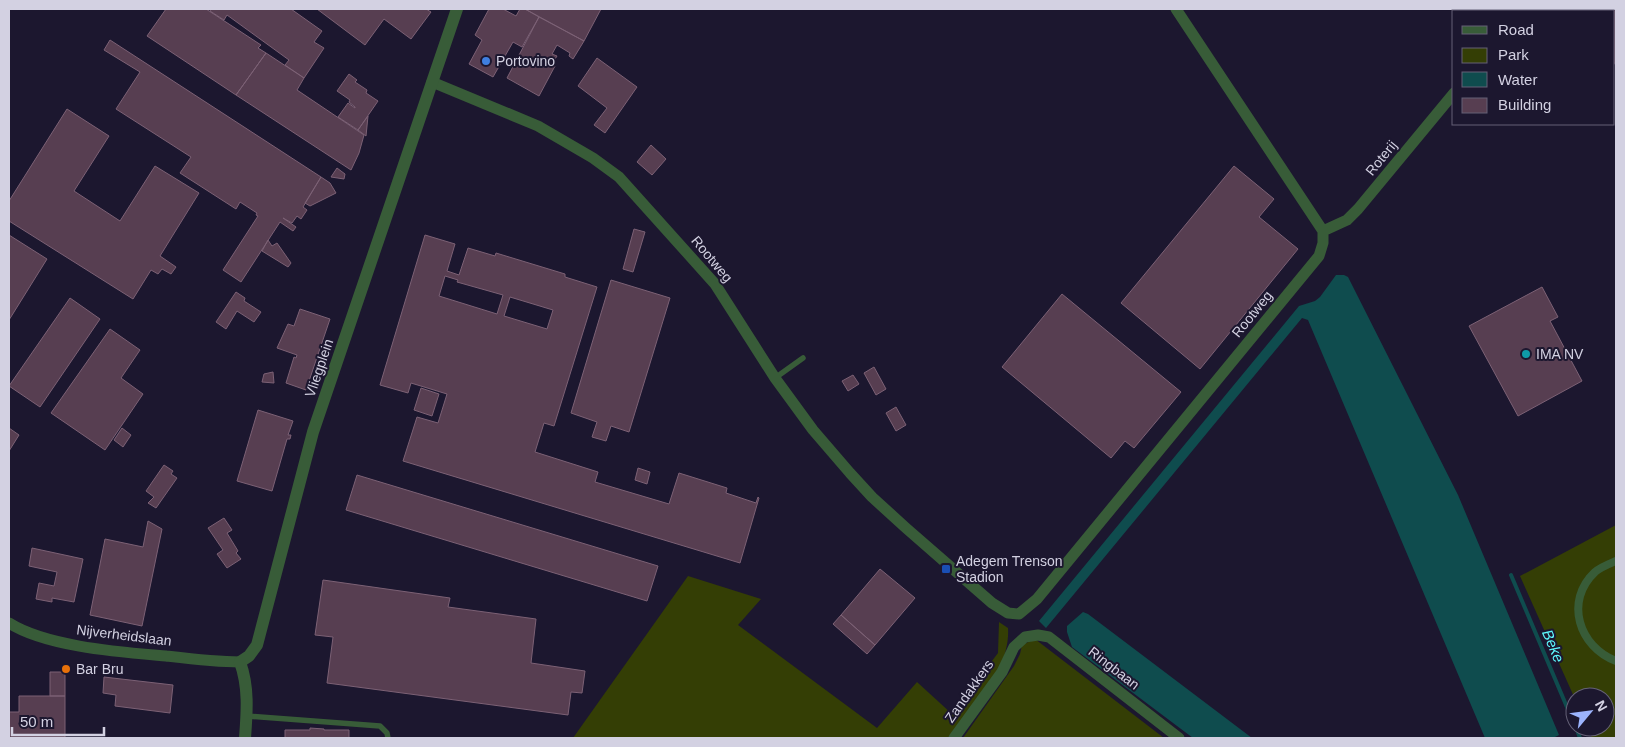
<svg xmlns="http://www.w3.org/2000/svg" width="1625" height="747" font-family="Helvetica,sans-serif">
	<style>
		.green { fill: #343e05 }
		.water { fill: #0f4c4e }
		.lines { fill: none; stroke-linecap: round; stroke-linejoin: round }
		.stream { stroke: #0f4c4e; stroke-width: 4 }
		.building { fill: #573e51; stroke: #7c6175; fill-rule: evenodd }
		.service { stroke: #385c38; stroke-width: 5.5 }
		.pedestrian { stroke: #385c38; stroke-width: 8 }
		.minor { stroke: #385c38; stroke-width: 11 }
		.tertiary { stroke: #385c38; stroke-width: 12 }
		.shop-dot { fill: #3f7fe0; stroke: #1c172f; stroke-width: 2 }
		.culture-dot { fill: #0f9aa8; stroke: #1c172f; stroke-width: 2 }
		.transit-dot { fill: #1a4fb4; stroke: #1c172f; stroke-width: 2 }
		.food-dot { fill: #e8710a; stroke: #1c172f; stroke-width: 2 }
		.labels { text-anchor: middle; stroke-width: 4; stroke-linejoin: round; paint-order: stroke }
		.poi-label { font-size: 14px; fill: #d3d1e2; stroke: #1c172f; text-anchor: start }
		.street-label { font-size: 14px; fill: #d3d1e2; stroke: #1c172f }
		.water-label { font-size: 15px; font-style: italic; fill: #5df6fc; stroke: #1c172f }
	</style>
	<rect width="100%" height="100%" fill="#1c172f"/>
	<path class="green" d="M1616,525V738H1592L1587,727H1605V697H1575V699L1520,576Z
		M688,576L761,599L738,625L877,728L917,682L952,714L998,653L999,622L1008,628C1009,642 1005,654 1001,667L949,738H573Z
		M1035,639L1164,738H963L1014,666L1020,654L1022,645Z"/>
	<path class="water" d="M1336,275H1344L1348,277L1458,495L1559,735L1553,738H1485L1308,320L1302,318L1046,628L1039,621L1299,306L1315,301L1320,297Z
		M1083,612L1088,614L1252,738H1193L1072,647L1067,632V626Z"/>
	<g class="lines">
		<path class="stream" d="M1511,575L1575,726
			M1576,727L1580,738"/>
	</g>
	<path class="building" d="M166,9H206L261,45L258,48L266,53L236,95L147,36Z
		M211,9H291L322,31L314,42L324,48L304,78L285,65L289,60L227,15L224,20L210,11Z
		M317,9H426L431,12L411,39L384,19L365,45Z
		M489,9H503L516,16L520,9H525L539,17L522,47L513,42L493,77L469,64L482,40L475,35Z
		M525,9H601L584,41Z
		M1578,9H1616V66L1614,62V11H1580Z
		M539,17L584,41L573,59L569,56L570,53L557,45L552,54L557,56L552,64L555,66L539,96L507,78Z
		M110,40L321,177L303,207L307,210L301,219L297,216L292,223L283,218L296,227L293,231L280,222L241,282L223,270L258,216L256,215L257,213L240,202L236,209L180,173L191,157L116,109L140,72L104,50Z
		M266,53L304,78L297,90L364,135L359,153L351,170L236,95Z
		M597,58L637,87L605,133L594,125L607,108L578,86Z
		M349,74L357,80L355,82L367,90L366,93L378,101L358,130L338,117L348,103L355,108V107L349,102L350,100L337,91Z
		M67,109L109,136L74,191L120,221L155,166L199,193L160,256L176,267L171,274L162,269L158,274L151,270L133,299L9,221V201Z
		M368,116L366,136L358,130Z
		M651,145L666,159L652,175L637,162Z
		M1234,166L1274,199L1259,217L1298,249L1200,369L1121,303Z
		M337,168L345,174L344,179L331,177Z
		M321,177L330,183L336,193L310,206L305,203Z
		M634,229L645,232L633,272L623,269Z
		M9,235L47,259L9,320Z
		M425,235L455,244L447,271L459,275L468,248L495,256L496,253L565,274V277L597,287L554,426L544,423L535,452L598,472L595,482L669,504L679,473L727,488L726,493L756,503L758,497L759,498L740,563L403,461L417,417L438,423L447,394L411,383L408,393L380,385ZM445,276L458,280L457,282L503,295L497,314L439,296ZM510,297L553,310L547,329L504,316Z
		M268,240L272,246L277,243L291,263L288,267L262,251Z
		M611,280L670,298L629,432L611,426L606,441L592,437L597,422L571,413Z
		M1542,287L1558,317L1550,321L1582,381L1518,416L1469,326Z
		M236,292L245,298L244,301L261,312L254,322L237,311L226,329L216,322Z
		M1062,294L1181,392L1134,448L1125,441L1111,458L1002,367Z
		M70,298L100,319L40,407L9,386Z
		M300,309L330,319L306,390L286,383L294,357L296,358L297,355L277,348L288,324L294,326Z
		M110,329L140,350L121,378L143,394L105,450L51,413Z
		M874,367L886,389L876,395L864,373Z
		M273,372L274,383L262,382L264,374Z
		M853,375L859,384L848,391L842,381Z
		M421,388L439,394L432,416L414,410Z
		M896,407L906,425L896,431L886,413Z
		M258,410L293,421L288,435H291L290,439H287L272,491L237,481Z
		M9,428L19,435L9,451Z
		M122,428L131,435L123,447L114,440Z
		M164,465L173,471L171,474L177,478L156,508L148,503L154,497L146,491Z
		M638,468L650,472L647,484L635,480Z
		M357,475L658,566L647,601L346,510Z
		M224,518L232,530L227,533L238,551L236,553L241,559L227,568L217,554L223,550L208,528Z
		M148,521L162,529L142,626L90,615L105,539L143,547Z
		M32,548L83,559L74,602L52,598V602L36,599L39,583L54,586L57,572L29,566Z
		M880,569L915,598L875,645L841,615Z
		M323,580L450,598L448,607L536,619L531,663L585,671L582,693L571,692L568,715L327,683L333,637L315,635Z
		M841,615L875,645L867,654L833,624Z
		M50,672H65V696H50Z
		M104,677L173,685L170,713L115,706L116,695L103,693Z
		M19,696H65V738H9V712H19Z
		M310,728L324,729V730H349V738H285V730H310Z"/>
	<g class="lines">
		<path class="service" d="M775,378L803,358
			M247,716L380,726L387,733L388,738"/>
		<path class="pedestrian" d="M1616,561C1609,564 1601,567 1595,572C1564,601 1579,647 1616,661"/>
		<path class="minor" d="M1500,11L1513,9
			M432,82L538,126L593,158L619,177L715,284L775,378L813,430L850,473L872,497L906,528L992,603L1008,613L1019,614L1037,599L1319,256L1323,243V231L1176,9
			M1323,231L1347,220L1358,209L1454,93
			M9,623C47,647 121,652 166,656C191,659 215,662 240,662
			M954,738L1002,672L1014,647L1025,637L1038,635L1049,637L1179,738"/>
		<path class="tertiary" d="M245,738C247,712 249,687 240,662L249,656L257,645L313,432L457,9"/>
	</g>
	<circle class="shop-dot" cx="486" cy="61" r="5"/>
	<circle class="culture-dot" cx="1526" cy="354" r="5"/>
	<rect class="transit-dot" x="941" y="564" width="10" height="10" rx="2.5"/>
	<circle class="food-dot" cx="66" cy="669" r="5"/>
	<g class="labels">
		<g class="poi-label">
			<text x="496" y="66">Portovino</text>
			<text x="1536" y="359">IMA NV</text>
			<text x="956" y="566">Adegem Trenson<tspan x="956" dy="16">Stadion</tspan></text>
			<text x="76" y="674">Bar Bru</text>
		</g>
		<g class="street-label">
			<text transform="translate(1381 158) rotate(-51)" y="5">Roterij</text>
			<text transform="translate(712 259) rotate(50)" y="5">Rootweg</text>
			<text transform="translate(1252 314) rotate(-51)" y="5">Rootweg</text>
			<text transform="translate(319 368) rotate(-71)" y="5">Vliegplein</text>
			<text transform="translate(124 635) rotate(7)" y="5">Nijverheidslaan</text>
			<text transform="translate(1114 668) rotate(38)" y="5">Ringbaan</text>
			<text transform="translate(969 691) rotate(-55)" y="5">Zandakkers</text>
		</g>
		<g class="water-label">
			<text transform="translate(1553 646) rotate(67)" y="5">Beke</text>
		</g>
	</g>
	<rect width="1625" height="747" fill="none" stroke="#d3d1e2" stroke-width="20"/>
	<rect x="1452" y="10" width="162" height="115" fill="#1c172f" stroke="#656177"/>
	<rect x="1462" y="26" width="25" height="8" fill="#385c38" stroke="#656177"/>
	<text x="1498" y="35" font-size="15" fill="#d3d1e2">Road</text>
	<rect x="1462" y="48" width="25" height="15" fill="#343e05" stroke="#656177"/>
	<text x="1498" y="60" font-size="15" fill="#d3d1e2">Park</text>
	<rect x="1462" y="72" width="25" height="15" fill="#0f4c4e" stroke="#656177"/>
	<text x="1498" y="85" font-size="15" fill="#d3d1e2">Water</text>
	<rect x="1462" y="98" width="25" height="15" fill="#573e51" stroke="#656177"/>
	<text x="1498" y="110" font-size="15" fill="#d3d1e2">Building</text>
	<g transform="translate(1590 712) rotate(61)"><circle r="24" fill="#1c172f" stroke="#656177"/>
	<path d="M0-4L9 19L0 12L-9 19Z" fill="#9cb4fd"/>
	<text y="-8" font-size="14" font-weight="bold" text-anchor="middle" fill="#d3d1e2">N</text>
	</g>
	<path d="M12 727v8h92v-8" fill="none" stroke="#d3d1e2" stroke-width="2.5"/>
	<text x="20" y="727" font-size="15" fill="#d3d1e2" stroke="#1c172f" stroke-width="4" paint-order="stroke">50 m</text>
</svg>
